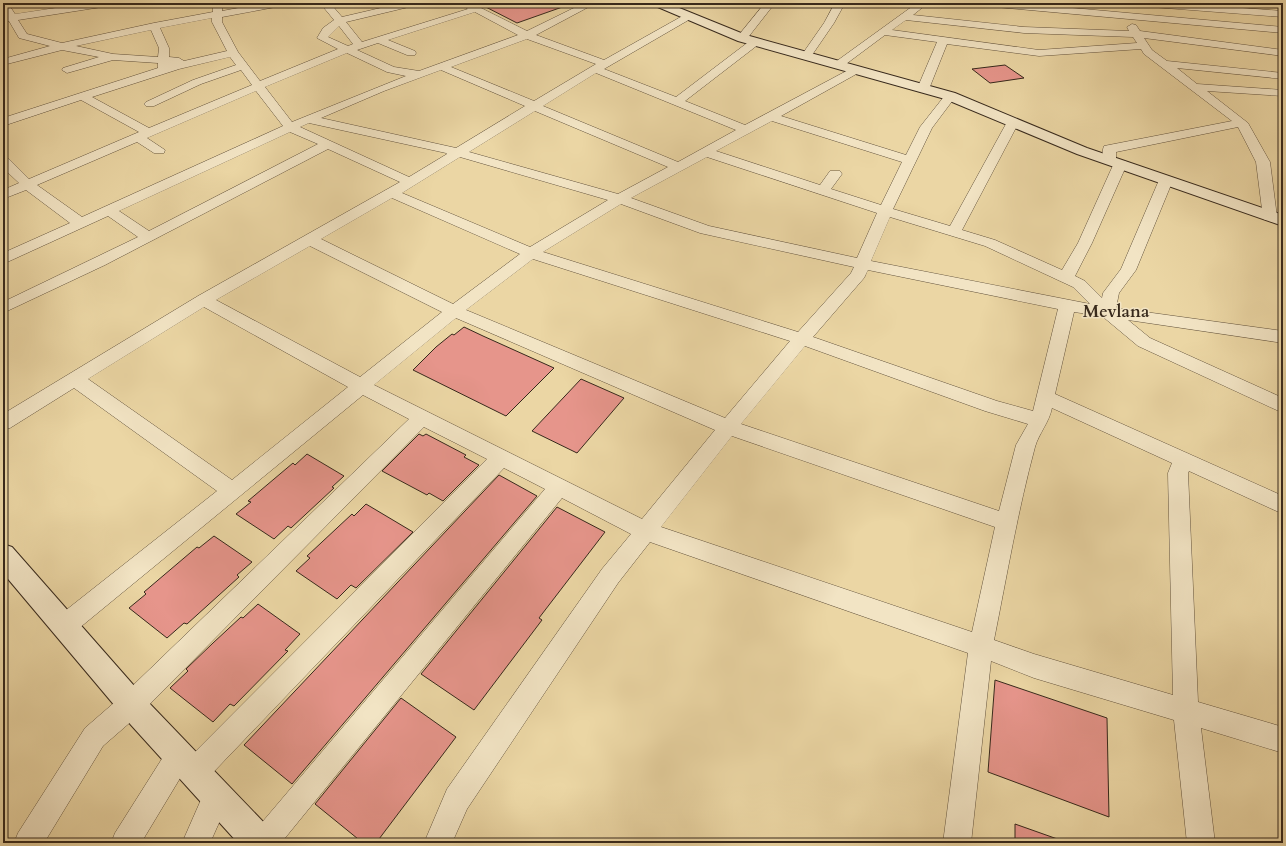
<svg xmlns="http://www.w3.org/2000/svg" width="1286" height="846" font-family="Cardo,serif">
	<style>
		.building { fill: #e6958b; stroke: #37291c }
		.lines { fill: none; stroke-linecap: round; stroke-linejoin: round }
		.street-casing { stroke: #64543e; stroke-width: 1 }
		.secondary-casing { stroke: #37291c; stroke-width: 2 }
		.street { fill: #f2e4c4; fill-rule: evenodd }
		.secondary { fill: #f2e4c4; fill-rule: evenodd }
		.labels { text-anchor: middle; stroke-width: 3; stroke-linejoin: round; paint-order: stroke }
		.district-label { font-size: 17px; font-weight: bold; fill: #37291c; stroke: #f2e4c4 }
	</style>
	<rect width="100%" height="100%" fill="#ebd6a4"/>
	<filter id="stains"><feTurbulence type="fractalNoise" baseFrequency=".005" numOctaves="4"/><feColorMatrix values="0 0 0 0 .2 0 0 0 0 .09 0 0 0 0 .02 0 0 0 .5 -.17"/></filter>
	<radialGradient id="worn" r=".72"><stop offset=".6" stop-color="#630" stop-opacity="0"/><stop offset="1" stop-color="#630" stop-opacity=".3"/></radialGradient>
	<path class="building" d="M478,3H567L568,5L517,23Z
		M1005,65L1024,78L990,83L972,69Z
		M464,327L483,336L554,368L506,416L413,370L436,347L452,334L454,335Z
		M581,379L624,398L577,453L532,431Z
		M419,434L423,436L426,434L466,455L464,457L479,465L443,501L429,493L427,495L382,471Z
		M307,454L344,476L332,487L334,488L291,528L288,526L274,539L236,514L251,502L248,501L293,463L295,465Z
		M499,475L537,496L292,784L244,745Z
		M366,504L413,532L356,588L351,585L337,599L296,571L310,558L307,556L352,514L354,516Z
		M557,507L605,532L539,618L542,620L474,710L421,674Z
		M214,536L252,562L237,575L239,577L187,624L184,623L167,638L129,608L146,594L144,592L197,547L199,548Z
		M258,604L300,634L285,650L288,651L234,706L230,704L213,722L170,688L188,671L186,669L213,643L241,617L243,618Z
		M995,680L1107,718L1109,817L988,772Z
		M401,698L456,737L376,843H363L315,804Z
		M1015,824L1063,841V843H1015Z"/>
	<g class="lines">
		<defs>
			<path id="street" d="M89,3H113L108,6L18,20L27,34L62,43L154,23L213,12V3H223L222,11L265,3H286L281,6L222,17V22L238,52L260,81L338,49L317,38L323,28L334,20L320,3H330L342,17L402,3H419L417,5L346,22L362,42L468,9L463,6L462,3H471L527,31L584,3H596L536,35L604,60L686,14H692L694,16L692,18L604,69L676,97L751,40H759L760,42L759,44L685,101L745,125L852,68H860L861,70L860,72L781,116L906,155L920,127L946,94H954L956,96L932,128L893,209L950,226L1007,122L1009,119H1017L1019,122L962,230L995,240L1062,270L1078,243L1114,163H1105C1102,158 1102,151 1104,146L1232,121L1144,54L1141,49L1039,56L947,44L929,89L923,92L917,89L937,42L885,35L842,67H834L833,65L834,63L917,3H928L913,15L1024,27L1129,31L1127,27L1132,24L1136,25L1140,31L1283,50V56L1144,38L1152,50L1167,61L1283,73V79L1177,68L1197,84L1283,90V96L1207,91L1248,123L1270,162L1277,217L1275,220H1265L1263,217L1256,162L1238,127L1116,152V161H1125L1127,164L1092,243L1075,276L1085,281L1102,298L1103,293L1121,269L1159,180L1161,177H1171L1173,180L1136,270L1119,293L1116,308L1283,331V343L1128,320L1150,338L1283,398V413L1138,346L1102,316L1074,312L1055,394L1283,496V514L1189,471L1188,473L1198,702L1283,727V753L1201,728L1215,843H1187L1174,720L1034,678L991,661L971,843H943L968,653L650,542L618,583L467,809L452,843H424L447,789L602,569L631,534L562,498L281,843H249L253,833L545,489L504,468L204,782L194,785L184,782L182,775L141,843H111L115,833L170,746L179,742L188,746L192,755L487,459L424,427L141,713L103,746L44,843H14L18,833L85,728L123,695L409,419L363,395L72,634L64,637L56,634L52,626L56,618L217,491L74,388L10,428L3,430V414L198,296L400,182L328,149L105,265L3,313V302L138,237L108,216L3,264V253L70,223L26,190L3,199V190L19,183L3,168V157L8,158L29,179L139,132L81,100L3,126V118L158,68V63L113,60L67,73L62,70L63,68L99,57L62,50L3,65V59L50,46L19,38L9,21L3,22V16H6L3,10V4L9,5L15,14ZM475,12L518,35L419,71L394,67L357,50L378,43L407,55H415L416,53L415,51L388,40ZM212,18V22L227,51L184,61L179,58L169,57V48L160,28ZM906,20L1024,33L1133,37L1137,43L1039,50L892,30ZM339,26L353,44L348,46L328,37ZM151,30L159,48L158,57L113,54L76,46ZM527,39L596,64L534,101L451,67ZM347,53L387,72L406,76L292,122L265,87ZM230,57L236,65L193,80L146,102L144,104L146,106H154L201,84L241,70L252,85L149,128L92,97L179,69ZM441,70L525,106L456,148L321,118L384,91ZM596,73L736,130L678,162L543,106ZM256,91L283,126L82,217L37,185L137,142L154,153H164L165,150L147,138ZM535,111L668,167L618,194L469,152ZM772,121L902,162L881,205L831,189L842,174L840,171H830L820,185L716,151ZM309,123L446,153L447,154L409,177L300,127ZM290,132L318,144L149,231L119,211ZM460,157L608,200L530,247L402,193ZM707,157L877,213L857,258L709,226L631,198ZM392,198L520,254L453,304L321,239ZM621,204L700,233L854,267L851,273L798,332L543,252ZM890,217L985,246L1073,287L1090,304L871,261ZM310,246L442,312L360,377L216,300ZM533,259L790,341L725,418L466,310ZM868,270L1058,309L1033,411L997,401L813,337L864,278ZM204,307L348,387L232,480L88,379ZM456,318L715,430L642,519L374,385ZM805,346L985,411L1028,424L1016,445L999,511L741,424ZM1052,408L1172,463L1168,473L1173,695L1034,654L994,640C1007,575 1018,510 1035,447C1039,433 1049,423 1052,408ZM732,436L995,527L972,632L661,527Z
				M765,3H775L746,40H738L737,38L738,36Z
				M835,3H845L834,23L810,58H802L801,56L824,23Z
				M980,3H1017L1283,27V33L985,6Z
				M1134,3H1176L1283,11V17L1139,6Z
				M217,782L227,786L231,796L210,843H182L207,786Z"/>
			<path id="secondary" d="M652,3H667L746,35L955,93L1087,148L1283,215V226L1077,154L945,99L738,41L653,5Z
				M3,544L12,547L151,705L272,831L277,843H238L131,725L3,573Z"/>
		</defs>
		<use href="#street" class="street-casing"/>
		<use href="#secondary" class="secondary-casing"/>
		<use href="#street" class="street"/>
		<use href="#secondary" class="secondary"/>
	</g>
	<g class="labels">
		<g class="district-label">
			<text x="1116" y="317">Mevlana</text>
		</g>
	</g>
	<rect width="1286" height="846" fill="none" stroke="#ebd6a4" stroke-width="16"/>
	<rect x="4" y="4" width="1278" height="838" fill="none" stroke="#37291c" stroke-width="2"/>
	<rect x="8" y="8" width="1270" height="830" fill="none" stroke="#37291c"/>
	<rect width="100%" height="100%" filter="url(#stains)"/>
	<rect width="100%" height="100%" fill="url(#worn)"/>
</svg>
